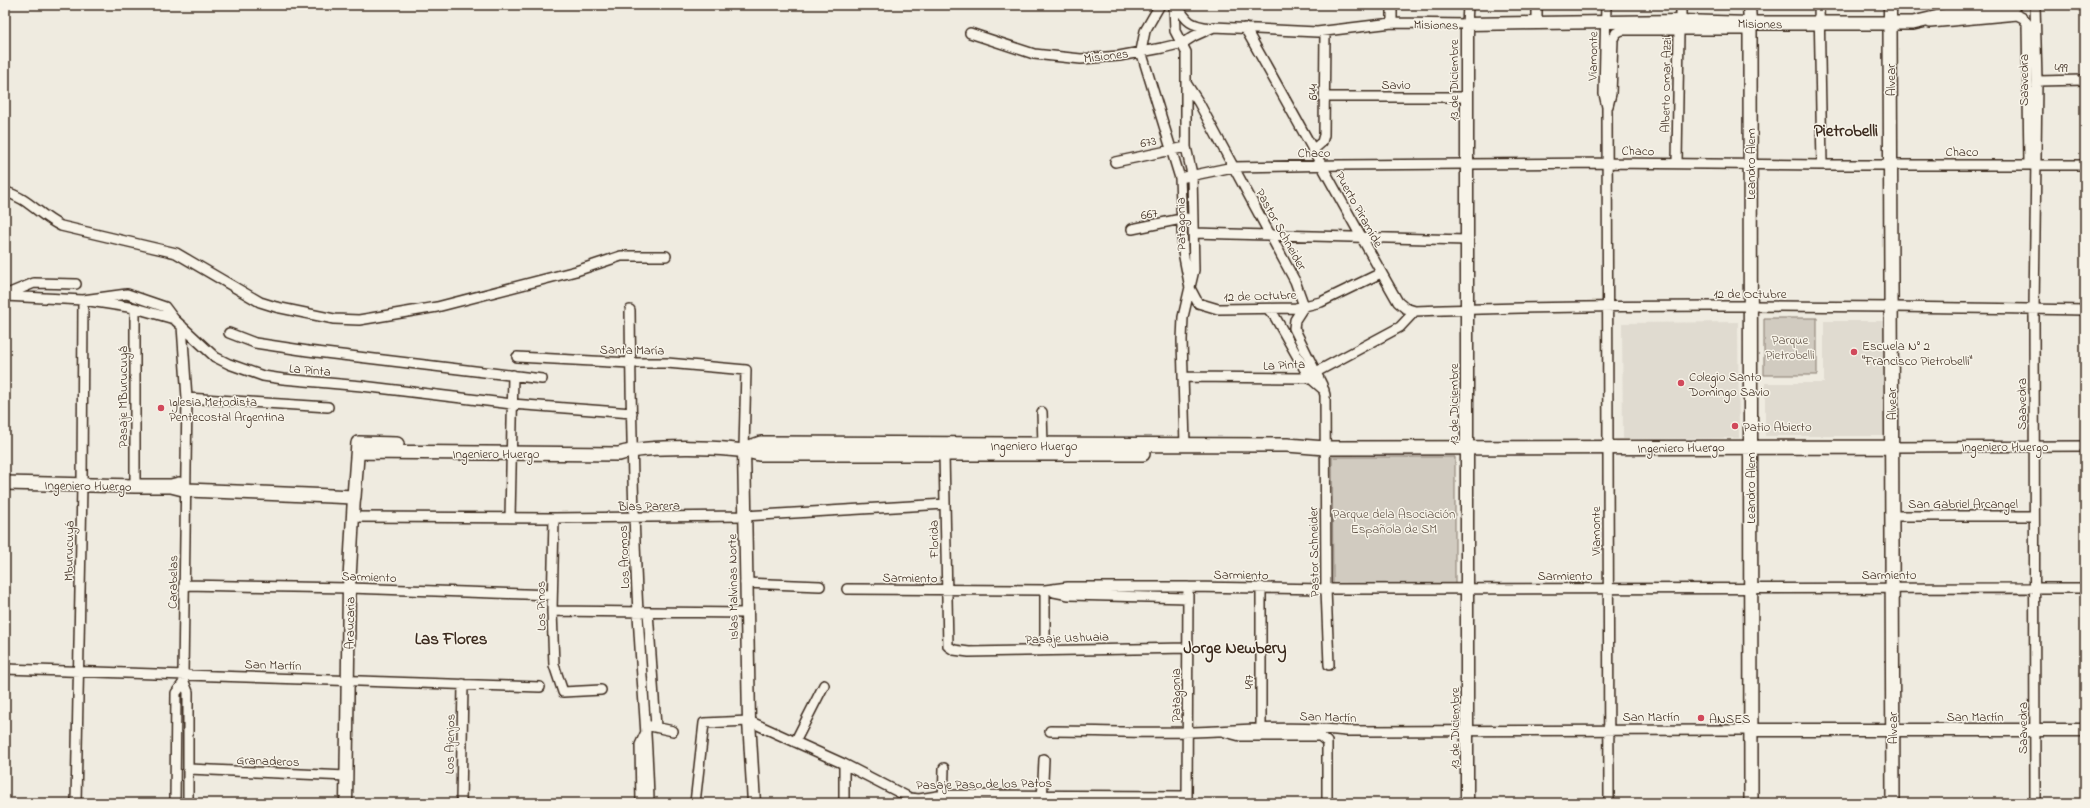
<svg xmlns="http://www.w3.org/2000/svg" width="2090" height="808" font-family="'Indie Flower',sans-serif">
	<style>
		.built { fill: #e0dbd0 }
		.park { fill: #d1cbc0; stroke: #867a6f }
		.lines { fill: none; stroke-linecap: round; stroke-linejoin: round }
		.minor-casing { stroke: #3b2a1e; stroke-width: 12 }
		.tertiary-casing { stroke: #3b2a1e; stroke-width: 15 }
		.secondary-casing { stroke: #3b2a1e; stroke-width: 16 }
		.minor { stroke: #f7f3e8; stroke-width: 9 }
		.tertiary { stroke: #f7f3e8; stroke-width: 12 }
		.secondary { stroke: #f7f3e8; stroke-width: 13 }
		.poi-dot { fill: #d1495b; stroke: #f7f3e8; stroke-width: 1.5 }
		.labels { text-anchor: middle; stroke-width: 3; stroke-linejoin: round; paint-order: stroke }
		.street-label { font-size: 13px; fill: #3b2a1e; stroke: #f7f3e8 }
		.park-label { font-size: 13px; fill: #605246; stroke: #f7f3e8 }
		.poi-label { font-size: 13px; fill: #3b2a1e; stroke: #f7f3e8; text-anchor: start }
		.district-label { font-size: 17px; font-weight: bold; fill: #3b2a1e; stroke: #f7f3e8 }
	</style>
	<rect width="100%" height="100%" fill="#efebe0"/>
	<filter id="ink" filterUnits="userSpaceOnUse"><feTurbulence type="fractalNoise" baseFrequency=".025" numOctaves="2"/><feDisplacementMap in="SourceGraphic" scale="8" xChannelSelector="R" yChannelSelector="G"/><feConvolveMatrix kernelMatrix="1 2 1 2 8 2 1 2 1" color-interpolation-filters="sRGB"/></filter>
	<g filter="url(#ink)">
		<path class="built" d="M1824,321H1884V436H1765V383H1824Z
			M1738,322L1739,438L1623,439L1622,323Z"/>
		<path class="park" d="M1764,318H1817V375H1764Z
			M1332,457H1455V584H1333Z"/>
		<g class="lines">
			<defs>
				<path id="minor" d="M1160,5L1145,31L1141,51L1180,178L1183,252L1190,288L1198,303L1218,309L1296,308L1321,302L1381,273
					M1174,5L1175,31L1186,52V147L1192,174L1194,270L1183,317L1182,340L1185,445
					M1177,5C1187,23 1191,25 1210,28
					M1606,5L1604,94L1607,107L1609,803
					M1819,5L1822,165
					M2035,5L2037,81L2034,309L2035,803
					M1681,21V5
					M1392,23V5
					M1930,23L2017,15L2023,18L2027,23L2029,164
					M1537,24V5
					M1245,28C1297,119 1346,211 1398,302L1405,308L1415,311C1638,303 1862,306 2085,310
					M970,33L1034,54L1081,59L1119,56L1162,48L1183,43L1194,36L1214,27L1317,32L1392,23L1467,24L1468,5
					M2037,81L2085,80
					M1186,83L1199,103L1295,281L1304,306L1295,320L1294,328L1322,385L1325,395L1326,589L1329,665
					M1325,97H1468
					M1608,106L1611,94L1613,39L1616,33L1622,30H1750
					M1314,149L1322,142L1324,135L1325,32
					M1115,162L1186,147
					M1677,163L1679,31
					M1180,178L1233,167L1340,165L1607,163L1822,165H2085
					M5,192C27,197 41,217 61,226L176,253L260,302L276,307L334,319L359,320L437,307L576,271L621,256H666
					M1132,229L1186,218
					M1194,233L1466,240
					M5,295L34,283L76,284
					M5,296L83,300L135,308L174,319L215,357L229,364L263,376L283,379L362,386L512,404L632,413
					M1268,309L1275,317L1309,377L1324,390
					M630,310C631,410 633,512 638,613C641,676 648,739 649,803
					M182,326L187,398L183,674L184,682L188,692V803
					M229,333L255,343L308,351L542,379
					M517,357L630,363H667L746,370L744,449
					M1183,377L1305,378L1400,327L1415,311
					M187,398L328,407
					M1042,412L1043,445
					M1891,447L2085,446
					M944,454L948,646L954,650L969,652L1188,648
					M135,486V308
					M1891,516H2034
					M353,517L554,518L744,516L945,504
					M510,518L513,375
					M554,518L552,611L554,665L563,692L601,690
					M745,583L820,586
					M185,585L349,588L552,595
					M1261,587V728
					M847,589L1045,590L1068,587H1188L1326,589L2085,588
					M1054,592L1069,595L1188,598
					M552,611L746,613
					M648,612L656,727
					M1045,650V590
					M5,669L540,687
					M650,726L673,731
					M1050,731C1106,731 1163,734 1218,731C1260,728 1303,726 1346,731L1751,730
					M1225,732L1240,736H1320L1327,742V803
					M795,742L824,685
					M189,769L347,776
					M76,803L82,485L83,300L127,294L165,307L174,319
					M175,803L176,693L184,682
					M461,803L463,684
					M641,803L640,745L646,732
					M695,803L704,723L749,721L844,764L910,798L919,799L944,795L1187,796
					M844,803V764
					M943,803L944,768
					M1042,803L1044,759
					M1187,803L1188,587"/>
				<path id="tertiary" d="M1890,5V24
					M744,449L749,721L754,803
					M1751,730H2085
					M346,803L349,588L354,497
					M1467,803V24L1681,21L1750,23L1749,5"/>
				<path id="secondary" d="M2084,5H2085
					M1890,24L1893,803
					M744,449L761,443L1287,445L1325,448L1891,447
					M358,452L619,454C648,445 730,446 759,454H1143
					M5,483L135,486H171L179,484
					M171,486L187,490L354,497L358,443L397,444
					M1751,803L1750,23H1913L1969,10L2014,5"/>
			</defs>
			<use href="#minor" class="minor-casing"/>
			<use href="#tertiary" class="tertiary-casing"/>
			<use href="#secondary" class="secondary-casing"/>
			<use href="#minor" class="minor"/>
			<use href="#tertiary" class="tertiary"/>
			<use href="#secondary" class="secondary"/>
		</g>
	</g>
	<g class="poi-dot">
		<circle cx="1854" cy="352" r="4"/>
		<circle cx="1681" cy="383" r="4"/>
		<circle cx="161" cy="408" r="4"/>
		<circle cx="1735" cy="426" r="4"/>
		<circle cx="1701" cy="718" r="4"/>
	</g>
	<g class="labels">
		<g class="street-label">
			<text transform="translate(1760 23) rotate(1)" y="5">Misiones</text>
			<text transform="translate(1436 24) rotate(1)" y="5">Misiones</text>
			<text transform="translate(1106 55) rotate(-7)" y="5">Misiones</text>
			<text transform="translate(1592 56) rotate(-89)" y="5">Viamonte</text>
			<text x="2061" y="72">499</text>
			<text transform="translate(1453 80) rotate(-90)" y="5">13 de Diciembre</text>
			<text transform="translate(1890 80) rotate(-90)" y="5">Alvear</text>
			<text transform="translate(2023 80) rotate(-90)" y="5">Saavedra</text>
			<text x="1396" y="89">Savio</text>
			<text transform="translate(1665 85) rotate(-89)" y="5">Alberto Omar Azzi</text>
			<text transform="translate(1312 92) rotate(-90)" y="5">644</text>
			<text transform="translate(1148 141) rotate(-11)" y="5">673</text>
			<text transform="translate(1638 150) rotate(1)" y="5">Chaco</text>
			<text x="1962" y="156">Chaco</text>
			<text transform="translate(1314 152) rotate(-1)" y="5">Chaco</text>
			<text transform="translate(1750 164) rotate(-90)" y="5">Leandro Alem</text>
			<text transform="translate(1360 209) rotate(61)" y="5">Puerto Piramíde</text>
			<text transform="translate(1149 213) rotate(-10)" y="5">667</text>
			<text transform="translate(1180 224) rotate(-91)" y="5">Patagonia</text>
			<text transform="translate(1282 229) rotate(61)" y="5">Pastor Schneider</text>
			<text x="1750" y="298">12 de Octubre</text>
			<text transform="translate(1260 295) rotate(-2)" y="5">12 de Octubre</text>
			<text transform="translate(632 349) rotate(1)" y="5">Santa María</text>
			<text transform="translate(1284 364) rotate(-3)" y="5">La Pinta</text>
			<text transform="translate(310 369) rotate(5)" y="5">La Pinta</text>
			<text transform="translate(122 397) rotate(-90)" y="5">Pasaje MBurucuyá</text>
			<text transform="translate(1453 404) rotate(-90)" y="5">13 de Diciembre</text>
			<text transform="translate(1891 404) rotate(-90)" y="5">Alvear</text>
			<text transform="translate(2021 404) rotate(-90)" y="5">Saavedra</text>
			<text x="1034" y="450">Ingeniero Huergo</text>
			<text x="2005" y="451">Ingeniero Huergo</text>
			<text transform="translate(1681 447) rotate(-1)" y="5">Ingeniero Huergo</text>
			<text x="496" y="458">Ingeniero Huergo</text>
			<text transform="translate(88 485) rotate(1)" y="5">Ingeniero Huergo</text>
			<text transform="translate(1750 488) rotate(-90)" y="5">Leandro Alem</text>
			<text x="1963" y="508">San Gabriel Arcangel</text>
			<text transform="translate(649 505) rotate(-1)" y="5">Blas Parera</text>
			<text transform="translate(1595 531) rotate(-90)" y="5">Viamonte</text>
			<text transform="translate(933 539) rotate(-91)" y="5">Florida</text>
			<text transform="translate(68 551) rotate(-89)" y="5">Mburucuyá</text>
			<text transform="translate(1313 552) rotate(-91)" y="5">Pastor Schneider</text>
			<text transform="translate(623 557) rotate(-92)" y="5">Los Aromos</text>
			<text transform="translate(1241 574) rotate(1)" y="5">Sarmiento</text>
			<text x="1889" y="579">Sarmiento</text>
			<text x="1565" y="580">Sarmiento</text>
			<text transform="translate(369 576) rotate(2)" y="5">Sarmiento</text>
			<text transform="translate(910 577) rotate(1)" y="5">Sarmiento</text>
			<text transform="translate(172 582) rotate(-89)" y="5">Carabelas</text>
			<text transform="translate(732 587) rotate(-91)" y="5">Islas Malvinas Norte</text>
			<text transform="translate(540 606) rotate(-91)" y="5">Los Pinos</text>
			<text transform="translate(349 623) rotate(-89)" y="5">Araucaria</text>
			<text transform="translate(1067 637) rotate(-2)" y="5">Pasaje Ushuaia</text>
			<text transform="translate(273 664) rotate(2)" y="5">San Martín</text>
			<text transform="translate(1248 682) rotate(-90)" y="5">497</text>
			<text transform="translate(1175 695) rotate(-90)" y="5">Patagonia</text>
			<text transform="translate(1328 716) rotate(2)" y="5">San Martín</text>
			<text x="1651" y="721">San Martín</text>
			<text x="1975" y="721">San Martín</text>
			<text transform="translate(1454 728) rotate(-90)" y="5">13 de Diciembre</text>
			<text transform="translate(1892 728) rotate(-90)" y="5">Alvear</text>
			<text transform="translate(2022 728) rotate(-90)" y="5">Saavedra</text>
			<text transform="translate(449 744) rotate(-89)" y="5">Los Ajenjos</text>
			<text transform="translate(268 760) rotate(2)" y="5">Granaderos</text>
			<text transform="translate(984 783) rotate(-1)" y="5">Pasaje Paso de los Patos</text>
		</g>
		<g class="park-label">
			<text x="1790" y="344">Parque<tspan x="1790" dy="15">Pietrobelli</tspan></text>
			<text x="1394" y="518">Parque dela Asociación<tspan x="1394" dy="15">Española de SM</tspan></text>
		</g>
		<g class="poi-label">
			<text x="1862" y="350">Escuela N° 2<tspan x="1862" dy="15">"Francisco Pietrobelli"</tspan></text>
			<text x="1689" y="381">Colegio Santo<tspan x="1689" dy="15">Domingo Savio</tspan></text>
			<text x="169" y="406">Iglesia Metodista<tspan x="169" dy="15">Pentecostal Argentina</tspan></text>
			<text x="1743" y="431">Patio Abierto</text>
			<text x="1709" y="723">ANSES</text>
		</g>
		<g class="district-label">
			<text x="1846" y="136">Pietrobelli</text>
			<text x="451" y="644">Las Flores</text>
			<text x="1235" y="653">Jorge Newbery</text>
		</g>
	</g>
	<rect width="2090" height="808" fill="none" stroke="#f7f3e8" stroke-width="20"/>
	<rect x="10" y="10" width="2070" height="788" fill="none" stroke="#3b2a1e" stroke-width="1.5" filter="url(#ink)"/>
</svg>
